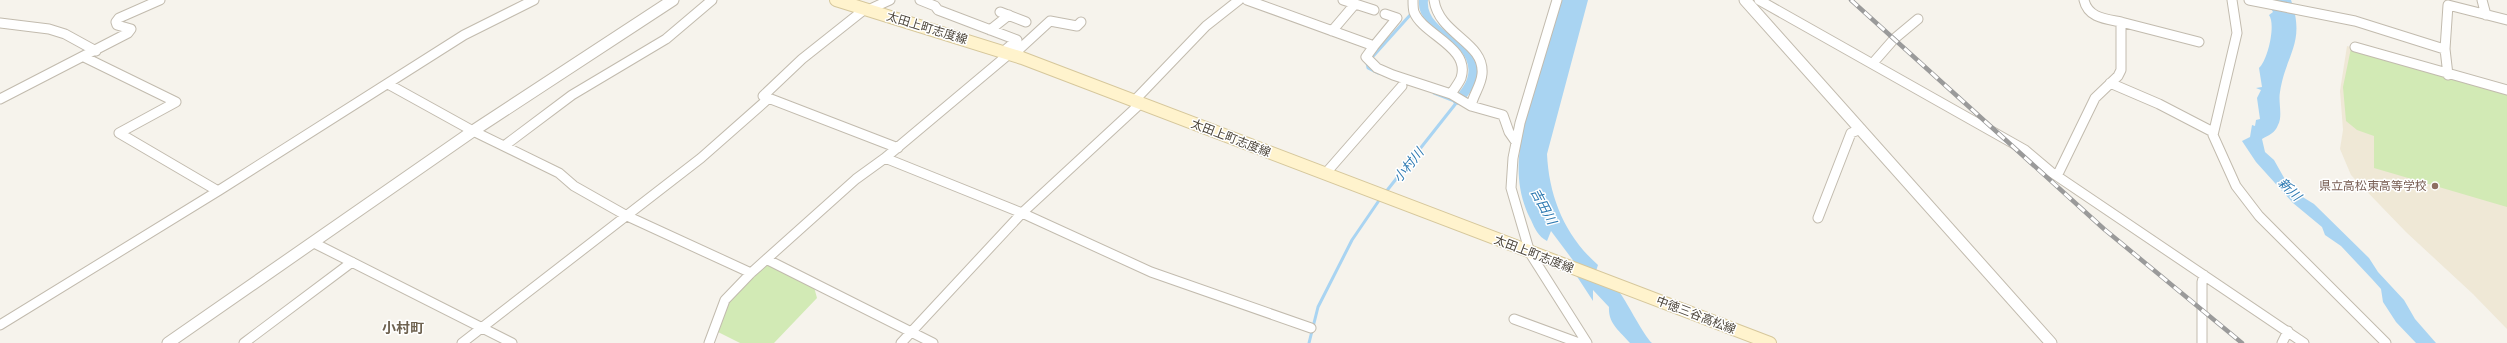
<svg xmlns="http://www.w3.org/2000/svg" width="2507" height="343" font-family="'Noto Sans','Noto Sans JP',sans-serif">
	<style>
		.education { fill: #efe8d6 }
		.green { fill: #d2eab5 }
		.water { fill: #a9d4f2 }
		.lines { fill: none; stroke-linecap: round; stroke-linejoin: round }
		.stream { stroke: #a9d4f2; stroke-width: 3 }
		.minor-casing { stroke: #c2bbae; stroke-width: 11 }
		.tertiary-casing { stroke: #c2bbae; stroke-width: 13 }
		.secondary-casing { stroke: #d6c79b; stroke-width: 14 }
		.minor { stroke: #fff; stroke-width: 9 }
		.tertiary { stroke: #fff; stroke-width: 11 }
		.secondary { stroke: #fff3cd; stroke-width: 12 }
		.rail-casing { stroke: #9a9a9a; stroke-width: 4.5 }
		.rail { stroke: #fff; stroke-width: 3; stroke-dasharray: 9; stroke-linecap: butt }
		.education-dot { fill: #8d6e63; stroke: #fff; stroke-width: 1.5 }
		.labels { text-anchor: middle; stroke-width: 3; stroke-linejoin: round; paint-order: stroke }
		.street-label { font-size: 12px; fill: #4b4439; stroke: #fff }
		.education-label { font-size: 12px; fill: #785e54; stroke: #fff; text-anchor: end }
		.water-label { font-size: 13px; font-style: italic; fill: #2e7ab2; stroke: #fff }
		.quarter-label { font-size: 14px; font-weight: bold; fill: #6e6250; stroke: #fff }
	</style>
	<rect width="100%" height="100%" fill="#f6f3ec"/>
	<path class="education" d="M2347,46L2507,92V329L2473,294L2406,232L2351,175L2340,149L2343,130L2340,91Z"/>
	<path class="green" d="M2351,48L2507,93V207L2374,168V136L2357,130L2346,121L2343,87Z
		M769,264L814,287L817,298L774,343H740L718,332L726,302L755,273Z"/>
	<path class="water" d="M1419,0H1428C1424,35 1491,42 1475,83C1471,93 1466,99 1458,105L1453,103C1456,94 1464,88 1467,79C1479,41 1415,34 1419,0Z
		M1560,0H1588L1547,154C1549,197 1565,236 1598,265L1596,271C1604,278 1614,285 1620,293C1628,304 1644,336 1652,343H1630C1620,331 1608,324 1609,307L1593,290V301L1576,275L1575,263L1551,231L1547,241C1538,236 1535,229 1531,220C1507,175 1523,127 1536,82C1544,54 1552,27 1560,0Z
		M2266,0H2291C2306,43 2286,53 2280,92C2278,102 2283,116 2278,125C2275,133 2269,135 2262,139L2265,152L2274,160L2287,183L2301,196L2314,204L2369,258L2378,272L2404,300L2415,319L2436,343H2416L2396,322L2383,302L2381,289L2372,279L2341,246L2325,235L2322,227L2293,203L2256,162L2242,141L2250,137L2252,125L2255,126L2256,120L2260,119L2257,98L2261,90L2256,88L2262,87L2259,68C2268,60 2276,24 2269,15L2273,12Z"/>
	<g class="lines">
		<path class="stream" d="M1378,73L1368,68L1367,63L1411,14
			M1434,93L1457,102
			M1385,193L1457,102
			M1309,343L1318,307L1352,240L1380,199"/>
		<defs>
			<path id="minor" d="M920,0L935,6L938,10L1017,40L1003,52
				M1247,0L1374,46L1366,57L1377,68L1393,75L1451,94L1471,106L1503,115L1509,132L1516,142
				M1343,0L1374,10
				M1413,0C1413,4 1413,9 1414,12C1423,35 1471,47 1461,78C1459,83 1454,89 1451,94
				M1434,0C1439,35 1485,42 1482,74C1481,86 1473,95 1471,106
				M1557,0L1520,123L1513,158L1511,188L1530,253L1587,343
				M1759,0L2025,150L2051,172L2304,343
				M2232,0L2237,33L2213,135L2236,186L2259,216L2386,343
				M2249,0L2355,21L2444,49
				M2482,0L2486,15
				M865,9L802,59L763,96L898,148
				M868,10L890,0
				M1000,12L1026,22
				M2121,22L2199,42
				M0,23L49,29L65,34L96,51
				M990,30L1009,15
				M1332,31L1355,4
				M1374,46L1397,18L1385,14
				M2355,47L2507,90
				M1009,54L885,158L1022,213L1151,272L1311,328
				M1013,55L1050,21L1077,26L1081,22
				M1873,63L1894,39L1918,19
				M2448,75L2445,49L2448,5L2507,20
				M2110,83L2159,104L2213,132
				M388,84L473,131L559,173L574,186L627,216L751,273
				M0,99L128,33L131,29L117,25L116,22L119,18L160,0
				M1134,101L1206,26L1239,0
				M504,146L572,95L666,39L712,0
				M1325,174L1402,86
				M2057,176L2095,98L2118,76L2121,70V22C2106,19 2088,18 2084,0
				M218,191L464,35L534,0
				M1818,218L1851,133L1861,129
				M314,243L512,343
				M768,260L933,343
				M1514,319L1579,343
				M0,325L218,191L119,133L176,102L84,57
				M244,343L352,262
				M462,343L701,158L769,98
				M709,343L725,300L751,273L856,179L885,158
				M901,343L1022,213L1141,103
				M2202,343V282L2204,275
				M2282,343L2288,331"/>
			<path id="tertiary" d="M1745,0L2051,343
				M168,343L473,131L673,0"/>
			<path id="secondary" d="M836,0L1022,58L1770,343"/>
		</defs>
		<use href="#minor" class="minor-casing"/>
		<use href="#tertiary" class="tertiary-casing"/>
		<use href="#secondary" class="secondary-casing"/>
		<use href="#minor" class="minor"/>
		<use href="#tertiary" class="tertiary"/>
		<use href="#secondary" class="secondary"/>
		<defs>
			<path id="rail" d="M1851,0L2104,229L2242,343"/>
		</defs>
		<use href="#rail" class="rail-casing"/>
		<use href="#rail" class="rail"/>
	</g>
	<circle class="education-dot" cx="2435" cy="186" r="4"/>
	<g class="labels">
		<g class="street-label">
			<text transform="translate(927 28) rotate(17)" y="4">太田上町志度線</text>
			<text transform="translate(1231 138) rotate(21)" y="4">太田上町志度線</text>
			<text transform="translate(1534 254) rotate(21)" y="4">太田上町志度線</text>
			<text transform="translate(1696 315) rotate(21)" y="4">中徳三谷高松線</text>
		</g>
		<g class="education-label">
			<text x="2427" y="190">県立高松東高等学校</text>
		</g>
		<g class="water-label">
			<text transform="translate(1408 165) rotate(-51)" y="5">小村川</text>
			<text transform="translate(2290 189) rotate(44)" y="5">新川</text>
			<text transform="translate(1544 206) rotate(62)" y="5">吉田川</text>
		</g>
		<g class="quarter-label">
			<text x="403" y="333">小村町</text>
		</g>
	</g>
</svg>
